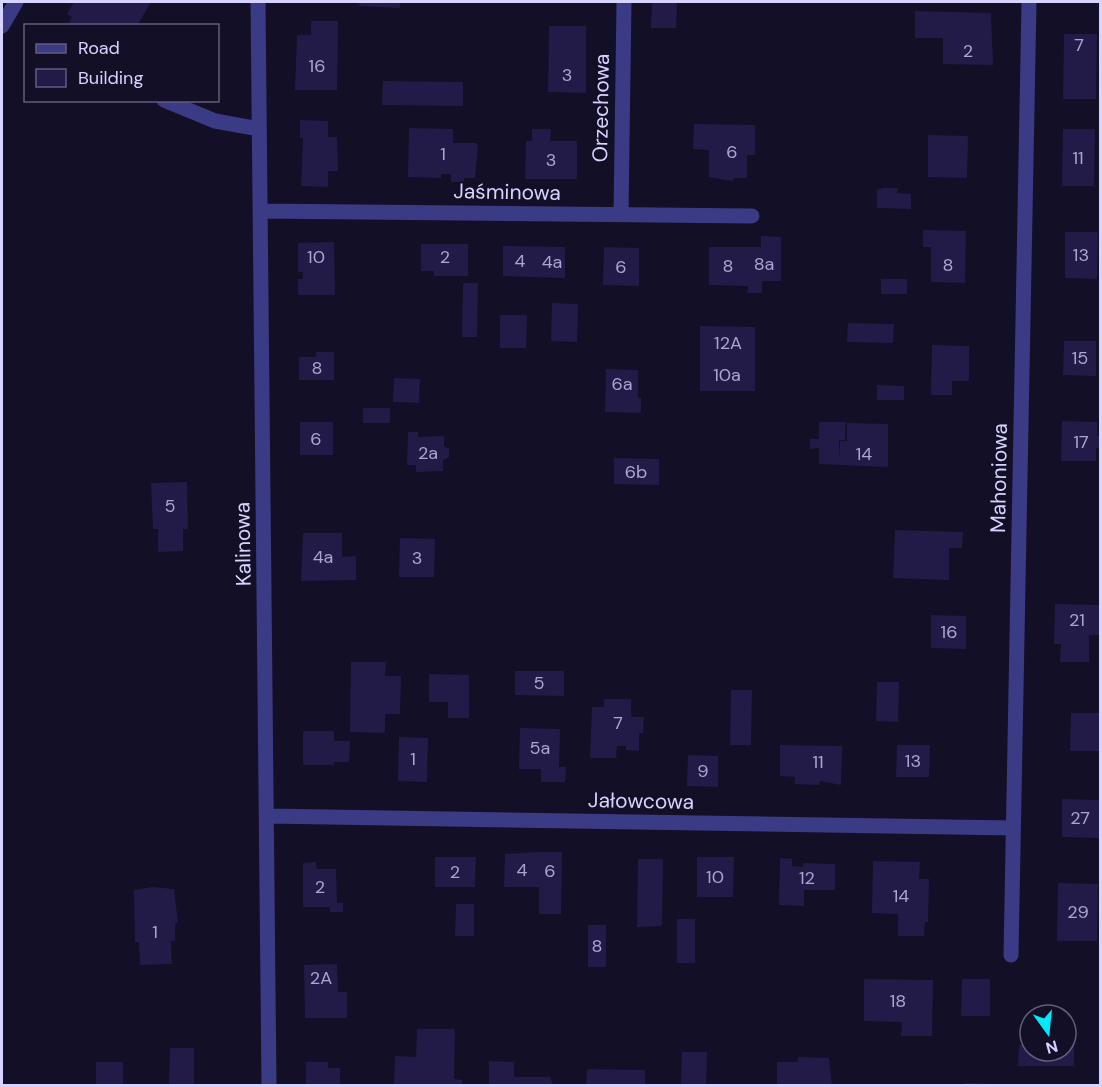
<svg xmlns="http://www.w3.org/2000/svg" width="1102" height="1087" font-family="'DM Sans',sans-serif">
	<style>
		.building { fill: #231b47 }
		.lines { fill: none; stroke-linecap: round; stroke-linejoin: round }
		.minor { stroke: #3b3a85; stroke-width: 15 }
		.labels { text-anchor: middle; stroke-width: 4.5; stroke-linejoin: round; paint-order: stroke }
		.number-label { font-size: 18px; fill: #aaa5d1 }
		.street-label { font-size: 21px; fill: #d7d3ff; stroke: #120f26 }
	</style>
	<rect width="100%" height="100%" fill="#120f26"/>
	<path class="building" d="M74,2H151L137,26H67L72,17L67,14Z
		M360,2H400V8L359,6Z
		M652,2H677L676,28H651Z
		M915,11L991,13L993,65L943,64V38H915Z
		M311,21H338L337,90H295L297,35H311Z
		M549,26H586V93L548,92Z
		M1064,34H1097L1096,99H1063Z
		M383,81L463,82V106L382,105Z
		M300,120L328,121V137H337L338,171H328V187L301,186L303,138H300Z
		M694,124L755,125V155H747V178H734L732,181L709,177V150L693,149Z
		M409,128L453,129V143H476L478,146L475,178H464V182H451V174H441V178L408,177Z
		M532,129H551L550,141H577V179H525L526,141H532Z
		M1063,129H1095L1094,186H1062Z
		M928,135L968,136L967,178L928,177Z
		M884,188H898L897,193L911,194V209L877,208V190Z
		M923,230L966,231L965,283L931,282V247H923Z
		M1065,232H1098L1097,279L1065,278Z
		M761,236L781,237V281H762V293H747L748,286L709,285V247H761Z
		M334,242L335,295H298V279H303V272H298V243Z
		M421,244H468V276H434V271H421Z
		M503,246L565,247V278L503,276Z
		M604,247L639,248V286L603,285Z
		M881,279H907V294H881Z
		M463,283H478L477,337H462Z
		M552,303L578,304L577,342L551,341Z
		M500,315H527L526,348H500Z
		M848,323L894,324L893,343L847,342Z
		M700,326L755,327V391H700Z
		M1064,341H1096V376L1063,375Z
		M932,345L969,346V381H952V395H931Z
		M316,352H334V380H299V357H316Z
		M606,369L638,370V398H641V413L605,412Z
		M394,378L420,379L419,403L393,402Z
		M877,385L904,386V400H877Z
		M363,408H390V423H363Z
		M1062,421L1097,422V436H1100V448H1096V461H1061Z
		M300,422H333V455H300Z
		M819,422H846L845,440H839V459L840,441H847V423L888,424V467L819,464V448L810,449V439H819Z
		M408,432H418V437L444,436V446L449,449V457L443,460V471L416,472V465H407Z
		M614,458L659,459V485L614,484Z
		M187,482L188,529H183V551L158,552V529H153L151,483Z
		M895,530L963,532L962,548H949V580L893,578Z
		M303,533H342V557L356,556V580L301,581Z
		M400,538L435,539L434,577H399Z
		M1055,604L1100,605V635H1089V662H1060L1061,644H1054Z
		M931,615L966,616V649L931,648Z
		M351,662H386L385,676H401L400,714H385V733L350,732Z
		M515,671H564V696L515,695Z
		M429,674L469,675V718H448V702H429Z
		M877,682H899L898,722L876,721Z
		M731,690H752L751,745H730Z
		M604,699H631V717H644L643,733H639V751L626,750V746H617L616,758H590L592,707H604Z
		M1071,713H1100V751H1070Z
		M520,728L560,729L559,767H566L565,782H541V769H519Z
		M303,731H334V741H350L349,762H334V765H303Z
		M399,737L428,738L427,782L398,781Z
		M780,745L842,746L841,785L820,781L819,785L795,784V777L780,776Z
		M897,745H930L929,777H896Z
		M688,755L718,756V787L687,786Z
		M1062,799L1099,800V838L1062,837Z
		M539,852H562L561,914H539V887H504L505,854Z
		M435,857H476L475,887H435Z
		M697,857H734L733,897H697Z
		M780,858L792,859V866L803,867V863L835,864V890H804V906L779,905Z
		M638,859H663L662,926L637,927Z
		M873,861L920,862L919,879H929L928,922H925L924,936H898V914L872,913Z
		M316,862L317,869H336L337,903H343V912H330V907H303V863Z
		M1058,883L1098,884L1097,941H1057Z
		M153,887L174,889L178,923H175V941H171L172,964L140,965L139,942H135L134,890Z
		M456,904H474V936H455Z
		M677,919H695V963H677Z
		M588,925H606V967H588Z
		M337,964L338,992H347V1018H305L304,965Z
		M864,979L933,980L932,1036H901L902,1022L864,1021Z
		M962,979H990V1016H961Z
		M417,1029H455L454,1079L462,1080V1086H394L395,1056L416,1057Z
		M1019,1045H1030V1051H1066V1045H1074V1066H1018Z
		M170,1048H194V1086H169Z
		M682,1052H707L706,1086H681Z
		M798,1057L829,1058L832,1086H777V1062H798Z
		M489,1061L514,1062V1077H550L553,1086H489Z
		M96,1062H123V1086H96Z
		M306,1062H328V1068H340V1086H306Z
		M587,1069L645,1070V1086H586Z
		M965,1083L998,1084V1086H964Z"/>
	<g class="lines">
		<path class="minor" d="M258,2L269,1086
			M2,26L16,2
			M164,100L215,121L259,129
			M261,211L752,216
			M621,214L624,2
			M267,816L1013,828
			M1011,955L1029,2"/>
	</g>
	<g class="labels">
		<g class="number-label">
			<text x="1079" y="51">7</text>
			<text x="968" y="57">2</text>
			<text x="317" y="72">16</text>
			<text x="567" y="81">3</text>
			<text x="732" y="158">6</text>
			<text x="443" y="160">1</text>
			<text x="1078" y="164">11</text>
			<text x="551" y="166">3</text>
			<text x="1081" y="261">13</text>
			<text x="316" y="263">10</text>
			<text x="445" y="263">2</text>
			<text x="520" y="267">4</text>
			<text x="552" y="268">4a</text>
			<text x="764" y="270">8a</text>
			<text x="948" y="271">8</text>
			<text x="728" y="272">8</text>
			<text x="621" y="273">6</text>
			<text x="728" y="349">12A</text>
			<text x="1080" y="364">15</text>
			<text x="317" y="374">8</text>
			<text x="727" y="381">10a</text>
			<text x="622" y="390">6a</text>
			<text x="316" y="445">6</text>
			<text x="1081" y="448">17</text>
			<text x="428" y="459">2a</text>
			<text x="864" y="460">14</text>
			<text x="636" y="478">6b</text>
			<text x="170" y="512">5</text>
			<text x="323" y="563">4a</text>
			<text x="417" y="564">3</text>
			<text x="1077" y="626">21</text>
			<text x="949" y="638">16</text>
			<text x="539" y="689">5</text>
			<text x="618" y="729">7</text>
			<text x="540" y="754">5a</text>
			<text x="413" y="765">1</text>
			<text x="913" y="767">13</text>
			<text x="818" y="768">11</text>
			<text x="703" y="777">9</text>
			<text x="1080" y="824">27</text>
			<text x="522" y="876">4</text>
			<text x="550" y="877">6</text>
			<text x="455" y="878">2</text>
			<text x="715" y="883">10</text>
			<text x="807" y="884">12</text>
			<text x="320" y="893">2</text>
			<text x="901" y="902">14</text>
			<text x="1078" y="918">29</text>
			<text x="155" y="938">1</text>
			<text x="597" y="952">8</text>
			<text x="321" y="984">2A</text>
			<text x="898" y="1007">18</text>
		</g>
		<g class="street-label">
			<text transform="translate(601 108) rotate(-89)" y="7">Orzechowa</text>
			<text transform="translate(507 192) rotate(1)" y="7">Jaśminowa</text>
			<text transform="translate(999 478) rotate(-89)" y="7">Mahoniowa</text>
			<text transform="translate(243 544) rotate(-91)" y="7">Kalinowa</text>
			<text transform="translate(641 801) rotate(1)" y="7">Jałowcowa</text>
		</g>
	</g>
	<rect width="1102" height="1087" fill="none" stroke="#d7d3ff" stroke-width="6"/>
	<rect x="24" y="24" width="195" height="78" fill="#120f26" stroke="#615d7d" stroke-width="1.5"/>
	<rect x="36" y="44" width="30" height="9" fill="#3b3a85" stroke="#615d7d" stroke-width="1.5"/>
	<text x="78" y="54" font-size="18" fill="#d7d3ff">Road</text>
	<rect x="36" y="69" width="30" height="18" fill="#231b47" stroke="#615d7d" stroke-width="1.5"/>
	<text x="78" y="84" font-size="18" fill="#d7d3ff">Building</text>
	<g transform="translate(1048 1033) rotate(165)"><circle r="28" fill="#120f26" stroke="#615d7d" stroke-width="1.5"/>
	<path d="M0-4.5L10 22L0 15L-10 22Z" fill="#00eafe"/>
	<text y="-9" font-size="16" font-weight="bold" text-anchor="middle" fill="#d7d3ff">N</text>
	</g>
</svg>
